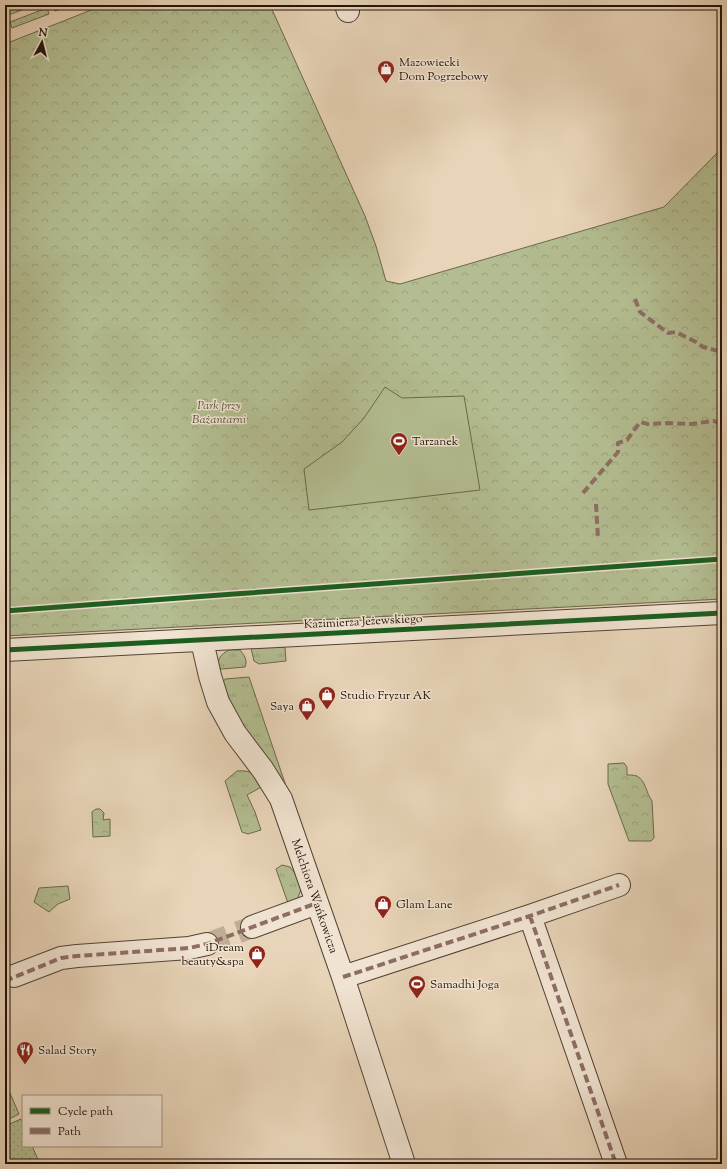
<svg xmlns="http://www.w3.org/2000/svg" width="727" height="1169" font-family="'Sorts Mill Goudy',serif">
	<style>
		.grass { fill: url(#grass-tufts); stroke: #6a684c }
		.park { fill: url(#park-crowns); stroke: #6a684c }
		.garden { fill: url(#garden-dots); stroke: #6a684c }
		.pitch { fill: #b3bd91; stroke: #6a684c }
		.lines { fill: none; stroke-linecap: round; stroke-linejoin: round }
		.minor-tunnel { stroke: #c0ad95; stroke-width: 22; stroke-dasharray: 22 11; stroke-linecap: butt }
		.minor-casing { stroke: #544234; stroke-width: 24 }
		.minor { stroke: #f0e3d1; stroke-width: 22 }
		.quiet { stroke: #8d6e63; stroke-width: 4; stroke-dasharray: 8 4; stroke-linecap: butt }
		.cycleway-casing { stroke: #f0e3d1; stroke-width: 8 }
		.cycleway { stroke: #1b5e20; stroke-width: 5 }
		.labels { text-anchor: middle; stroke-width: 3; stroke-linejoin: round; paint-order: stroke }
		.poi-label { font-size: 12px; fill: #221208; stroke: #f0e3d1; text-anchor: start }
		.park-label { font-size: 12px; font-style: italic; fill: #554e38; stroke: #f0e3d1 }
		.street-label { font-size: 12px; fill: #221208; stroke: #f0e3d1 }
	</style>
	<defs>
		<pattern id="grass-tufts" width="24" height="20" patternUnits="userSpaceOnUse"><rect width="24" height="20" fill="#b3bd91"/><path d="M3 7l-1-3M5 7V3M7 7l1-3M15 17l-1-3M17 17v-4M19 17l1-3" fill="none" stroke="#9aa17c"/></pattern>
		<pattern id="park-crowns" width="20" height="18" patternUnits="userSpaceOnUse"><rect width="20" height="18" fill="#b3bd91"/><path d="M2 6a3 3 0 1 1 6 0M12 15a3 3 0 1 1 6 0" fill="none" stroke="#9aa17c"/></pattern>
		<pattern id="garden-dots" width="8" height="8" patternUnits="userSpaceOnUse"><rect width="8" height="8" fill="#b3bd91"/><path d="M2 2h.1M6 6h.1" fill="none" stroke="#9aa17c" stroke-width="1.8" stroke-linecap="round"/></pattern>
	</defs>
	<rect width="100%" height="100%" fill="#e8d4b8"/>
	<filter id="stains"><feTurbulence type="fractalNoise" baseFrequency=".005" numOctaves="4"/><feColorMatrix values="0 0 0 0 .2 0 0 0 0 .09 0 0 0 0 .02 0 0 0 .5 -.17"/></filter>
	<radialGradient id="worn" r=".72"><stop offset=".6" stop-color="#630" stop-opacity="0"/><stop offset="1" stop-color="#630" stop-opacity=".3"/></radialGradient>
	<path class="grass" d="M283,647L285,648L286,661L259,664L254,661L251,648Z
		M229,650H240C244,655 248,660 245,667L222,669L218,668C217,659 221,654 229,650Z
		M249,677L286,786L243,729L234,712L223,682L225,679Z
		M237,771C253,770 254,774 263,786L247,795L255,812L261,830L248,834L242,832L225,781Z
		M282,865L290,867L298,877L301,889L297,901L289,906L276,869Z"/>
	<path class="park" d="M104,5H270L365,216L376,246L386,281L400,284L664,207L718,152L722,143V599L5,636V44Z
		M624,763L627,767V775C630,775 634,775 637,776C646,781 646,793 652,801L654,838L651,841H629L608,784V764Z
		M96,809H100L104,813L103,820L110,819V836L93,837L92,812Z
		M68,886L70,899L58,904L49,912L34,902L39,888Z"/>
	<path class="garden" d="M13,5H35L6,16L5,8Z
		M55,5H71L55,11L53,6Z
		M47,8L49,14L12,28L10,22Z
		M5,1084H6L19,1114L5,1121Z
		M21,1119L23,1124V1146H32L40,1164H5V1126Z"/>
	<path class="pitch" d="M385,387L402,398L464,396L480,490L309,510L304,469L342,442L364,418Z"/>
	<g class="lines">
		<path class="minor-tunnel" d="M207,944L252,927"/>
		<defs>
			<path id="minor" d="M346,5L348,11
				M202,641L210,676L218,702L235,733L263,770L281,799L343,977L404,1164
				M5,650L722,613
				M530,916L616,1164
				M252,927L317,903
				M14,976L61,958L77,956L189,948L207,944
				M343,977L530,916L619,885"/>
		</defs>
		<use href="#minor" class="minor-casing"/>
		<use href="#minor" class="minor"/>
		<path class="quiet" d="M635,299L640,312L668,333L676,332L696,342L703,347L722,352
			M583,493L618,452V443L627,440L640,422L648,424L668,423L691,424L713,421L722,423
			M596,504L598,539
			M530,916L616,1164
			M343,977L530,916L619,885
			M5,981L61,958L77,956L189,948L207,944L317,903"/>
		<defs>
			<path id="cycleway" d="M5,611L234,594L722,559
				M5,650L722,613"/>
		</defs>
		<use href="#cycleway" class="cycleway-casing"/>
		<use href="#cycleway" class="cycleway"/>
	</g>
	<defs>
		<symbol id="shop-pin" viewBox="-11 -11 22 30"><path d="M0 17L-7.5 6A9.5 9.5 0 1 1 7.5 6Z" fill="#8f2418" stroke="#f0e3d1"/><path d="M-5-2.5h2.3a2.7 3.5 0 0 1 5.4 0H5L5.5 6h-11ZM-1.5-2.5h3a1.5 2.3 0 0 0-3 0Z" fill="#fff"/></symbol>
		<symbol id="stadium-pin" viewBox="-11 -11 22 30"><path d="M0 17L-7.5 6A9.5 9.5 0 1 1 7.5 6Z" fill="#8f2418" stroke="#f0e3d1"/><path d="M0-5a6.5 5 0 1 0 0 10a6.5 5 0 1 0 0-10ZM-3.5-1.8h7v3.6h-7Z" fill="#fff"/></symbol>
		<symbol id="restaurant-pin" viewBox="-11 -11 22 30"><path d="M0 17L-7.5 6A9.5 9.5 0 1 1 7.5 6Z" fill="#8f2418" stroke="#f0e3d1"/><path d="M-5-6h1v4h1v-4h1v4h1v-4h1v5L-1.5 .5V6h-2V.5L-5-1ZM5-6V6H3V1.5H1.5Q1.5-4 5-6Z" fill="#fff"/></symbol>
	</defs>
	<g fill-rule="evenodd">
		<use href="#shop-pin" x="376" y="59" width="20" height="27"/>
		<use href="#stadium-pin" x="389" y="431" width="20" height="27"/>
		<use href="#shop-pin" x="317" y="685" width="20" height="27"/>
		<use href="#shop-pin" x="297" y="696" width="20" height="27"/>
		<use href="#shop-pin" x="373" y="894" width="20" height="27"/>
		<use href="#shop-pin" x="247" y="944" width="20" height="27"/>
		<use href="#stadium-pin" x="407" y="974" width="20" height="27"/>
		<use href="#restaurant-pin" x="15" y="1040" width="20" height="27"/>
	</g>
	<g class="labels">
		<g class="poi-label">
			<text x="399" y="66">Mazowiecki<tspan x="399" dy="14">Dom Pogrzebowy</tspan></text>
			<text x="412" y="445">Tarzanek</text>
			<text x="340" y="699">Studio Fryzur AK</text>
			<text x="294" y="710" text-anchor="end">Saya</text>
			<text x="396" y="908">Glam Lane</text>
			<text x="244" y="951" text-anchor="end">iDream<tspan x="244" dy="14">beauty&amp;spa</tspan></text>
			<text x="430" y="988">Samadhi Joga</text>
			<text x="38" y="1054">Salad Story</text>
		</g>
		<g class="park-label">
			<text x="219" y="409">Park przy<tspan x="219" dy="14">Bażantarni</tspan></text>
		</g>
		<g class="street-label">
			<text transform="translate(363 621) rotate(-3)" y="4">Kazimierza Jeżewskiego</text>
			<text transform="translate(315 896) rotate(71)" y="4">Melchiora Wańkowicza</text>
		</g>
	</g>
	<rect width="727" height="1169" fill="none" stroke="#e8d4b8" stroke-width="20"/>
	<rect x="6" y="6" width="715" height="1157" fill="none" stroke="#221208" stroke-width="2"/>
	<rect x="10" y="10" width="707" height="1149" fill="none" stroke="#221208"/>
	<rect x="22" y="1095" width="140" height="52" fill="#f0e3d1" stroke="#9e8f81"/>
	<rect x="30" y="1108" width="20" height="6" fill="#1b5e20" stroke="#9e8f81"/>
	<text x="58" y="1115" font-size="12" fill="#221208">Cycle path</text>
	<rect x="30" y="1128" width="20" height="6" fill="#8d6e63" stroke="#9e8f81"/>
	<text x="58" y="1135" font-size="12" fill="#221208">Path</text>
	<g transform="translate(42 42) rotate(7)" stroke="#f0e3d1" stroke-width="3" paint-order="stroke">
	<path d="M0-3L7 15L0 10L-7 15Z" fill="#221208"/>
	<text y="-6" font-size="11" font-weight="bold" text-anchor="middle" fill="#221208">N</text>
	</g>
	<rect width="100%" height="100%" filter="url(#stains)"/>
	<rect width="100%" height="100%" fill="url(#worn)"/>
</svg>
